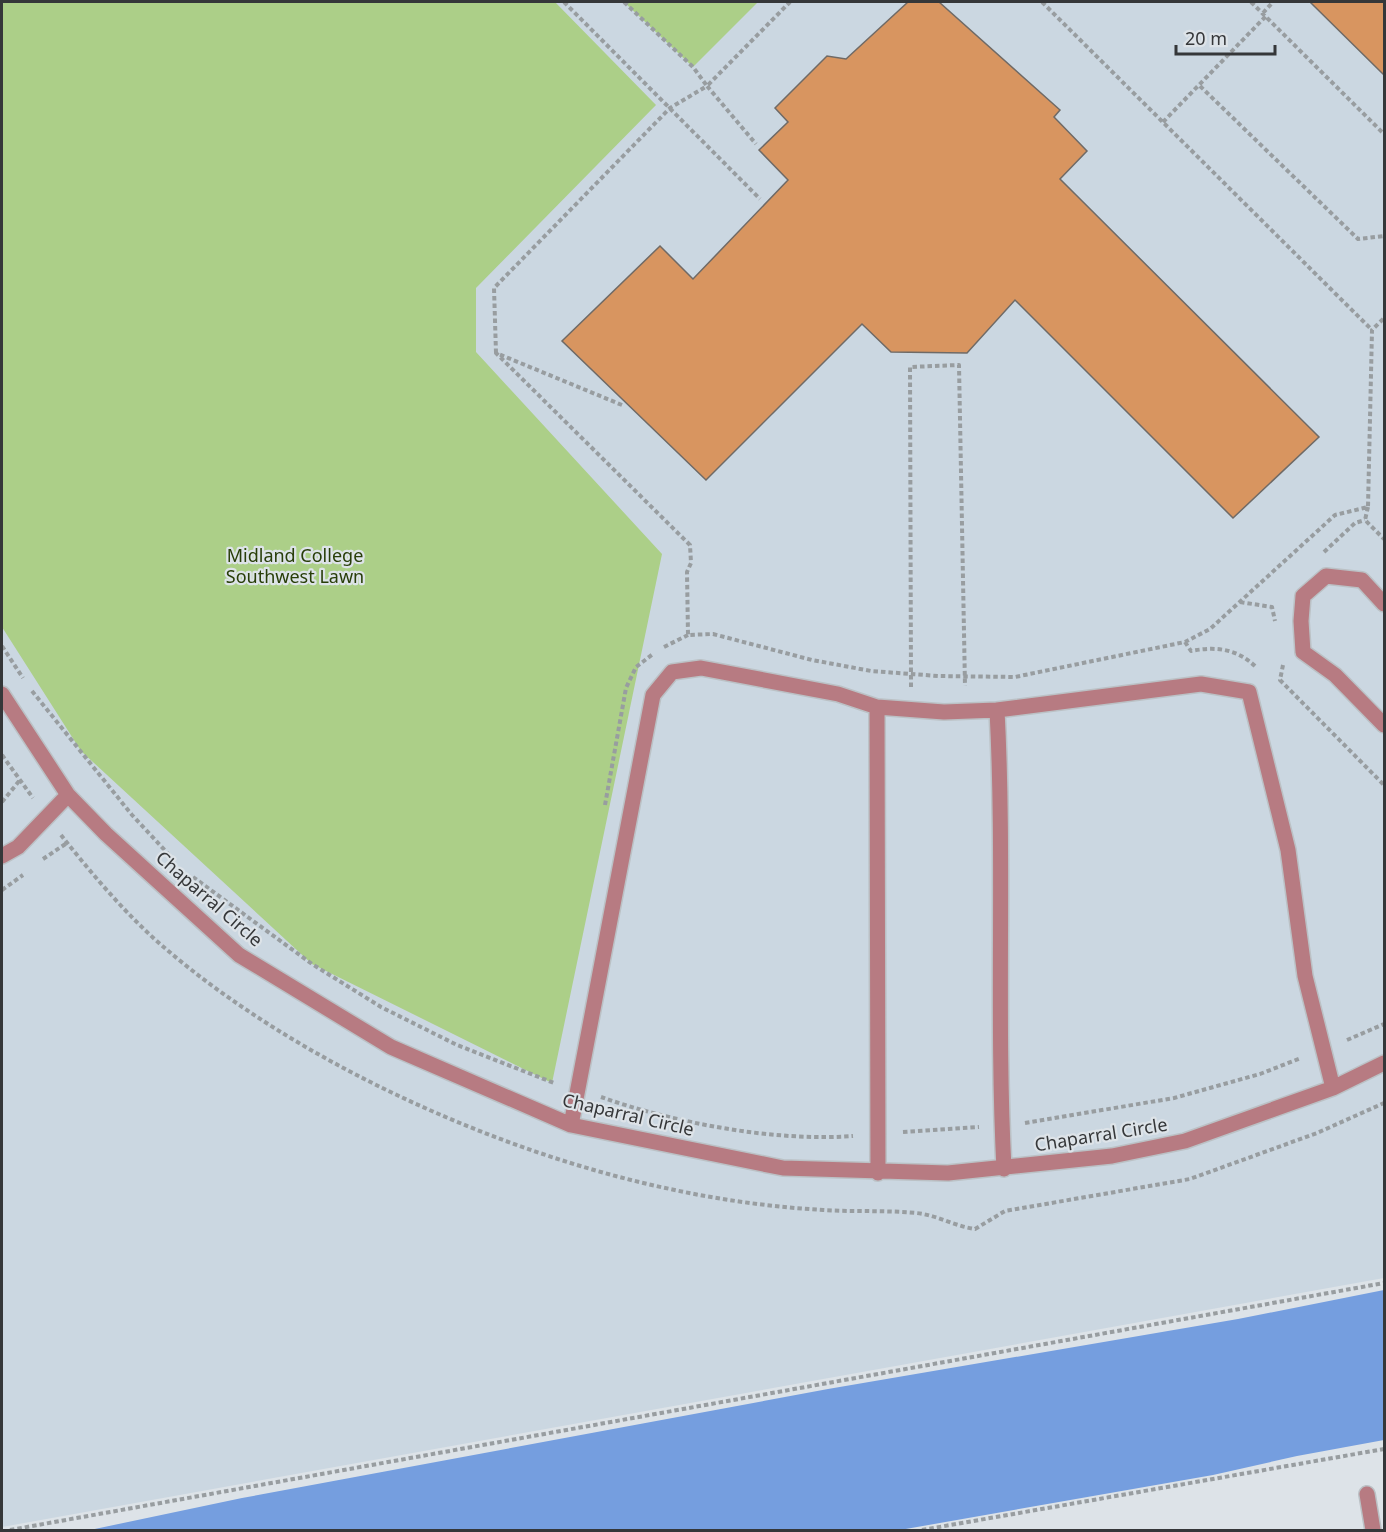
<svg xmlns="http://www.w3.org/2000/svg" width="1386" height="1532" font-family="'Noto Sans',sans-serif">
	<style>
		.built { fill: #cbd7e1 }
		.green { fill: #accf88 }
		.water { fill: #759edf }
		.building { fill: #d89560; stroke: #6f6a66; stroke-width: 1.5 }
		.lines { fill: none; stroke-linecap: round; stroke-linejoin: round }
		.minor-casing { stroke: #bbc1c5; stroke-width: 18 }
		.path { stroke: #989da0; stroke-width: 4; stroke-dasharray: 4.5 3; stroke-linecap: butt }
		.minor { stroke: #b77b82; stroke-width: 15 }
		.labels { text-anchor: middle; stroke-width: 4.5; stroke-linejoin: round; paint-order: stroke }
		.park-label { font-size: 18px; fill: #283e08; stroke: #dde3e8 }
		.street-label { font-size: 18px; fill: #353739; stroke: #dde3e8 }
	</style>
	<rect width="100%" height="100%" fill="#dde3e8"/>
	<path class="built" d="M2,2H1384V1278L2,1527Z"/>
	<path class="green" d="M2,2H555L656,105L476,288V352L662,554L552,1083L312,964L81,751L2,627Z
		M624,2H758L693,67Z"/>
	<path class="water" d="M1384,1290V1440L1297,1456L1213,1475L900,1530H90L242,1498L828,1389L1238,1319Z"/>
	<path class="building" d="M908,2H939L1060,110L1054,117L1087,151L1060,179L1319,437L1233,518L1015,300L967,353L891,352L862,324L706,480L562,341L660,246L693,279L788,180L759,150L788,122L775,108L827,56L846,59Z
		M1310,2H1384V75Z"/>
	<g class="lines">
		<defs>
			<path id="minor" d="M1384,604L1362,580L1326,576L1303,596L1301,621L1303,652L1335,675L1384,725
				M2,694L68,795L106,834L239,955L391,1047L571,1125L783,1168L948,1173L1112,1156L1185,1141L1333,1088L1384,1063
				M877,707L944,712L997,710
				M2,856L18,847L68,795
				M571,1125L653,695L672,672L701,668L838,694L877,707L878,1173
				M1004,1169C996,1016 1005,863 997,710L1201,684L1249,692L1288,850L1305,976L1333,1088
				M1367,1494L1373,1530"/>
		</defs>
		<use href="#minor" class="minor-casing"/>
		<path class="path" d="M564,2L760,199
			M624,2L693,67L707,86L790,2
			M1042,2L1372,330
			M1251,2L1384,134
			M1263,13L1273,2
			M1200,86L1358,239L1384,236
			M1163,122L1266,16
			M496,353L494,288L670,108L707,86L756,144
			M622,405L496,353L690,545L691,563L687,572L688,635L713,634L812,660L871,671L938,676L1015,677L1185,642L1210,629L1335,515L1368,507L1372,330L1384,318
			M1368,507L1365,520L1384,539
			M1324,552L1355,523L1365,520
			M1240,602L1272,607L1275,621
			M1185,642L1191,651C1217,646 1238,649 1257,668
			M2,646L23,678
			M664,647L688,635
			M1283,665L1280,680L1384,785
			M911,687L910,367L959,365L965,686
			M32,691L132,815L172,858
			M2,755L33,798
			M2,802L20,780
			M605,805L626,688L636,667L653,654
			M61,835C91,873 129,918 166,949C299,1063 499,1153 670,1189C720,1200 772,1207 823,1210C854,1212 885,1210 916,1213C937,1215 954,1226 975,1229L1005,1211L1190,1179L1317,1133L1384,1103
			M43,859L67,843
			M193,877L312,964L381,1007L457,1045L554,1083
			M2,890L23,875
			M1347,1040L1384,1024
			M601,1097C674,1123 776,1142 853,1136
			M1025,1123L1174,1098L1260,1074L1301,1058
			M903,1132L979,1127
			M10,1530L1384,1283
			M922,1530L1384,1449"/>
		<use href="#minor" class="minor"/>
	</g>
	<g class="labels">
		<g class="park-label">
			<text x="295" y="562">Midland College<tspan x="295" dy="21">Southwest Lawn</tspan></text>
		</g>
		<g class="street-label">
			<text transform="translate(209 899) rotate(41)" y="6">Chaparral Circle</text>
			<text transform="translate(628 1115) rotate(13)" y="6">Chaparral Circle</text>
			<text transform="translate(1101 1135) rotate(-9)" y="6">Chaparral Circle</text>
		</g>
	</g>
	<rect width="1386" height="1532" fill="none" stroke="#353739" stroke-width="6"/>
	<path d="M1176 45v9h99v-9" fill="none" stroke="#353739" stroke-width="3"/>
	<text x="1185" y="45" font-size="18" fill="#353739" stroke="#dde3e8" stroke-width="4.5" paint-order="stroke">20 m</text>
</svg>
